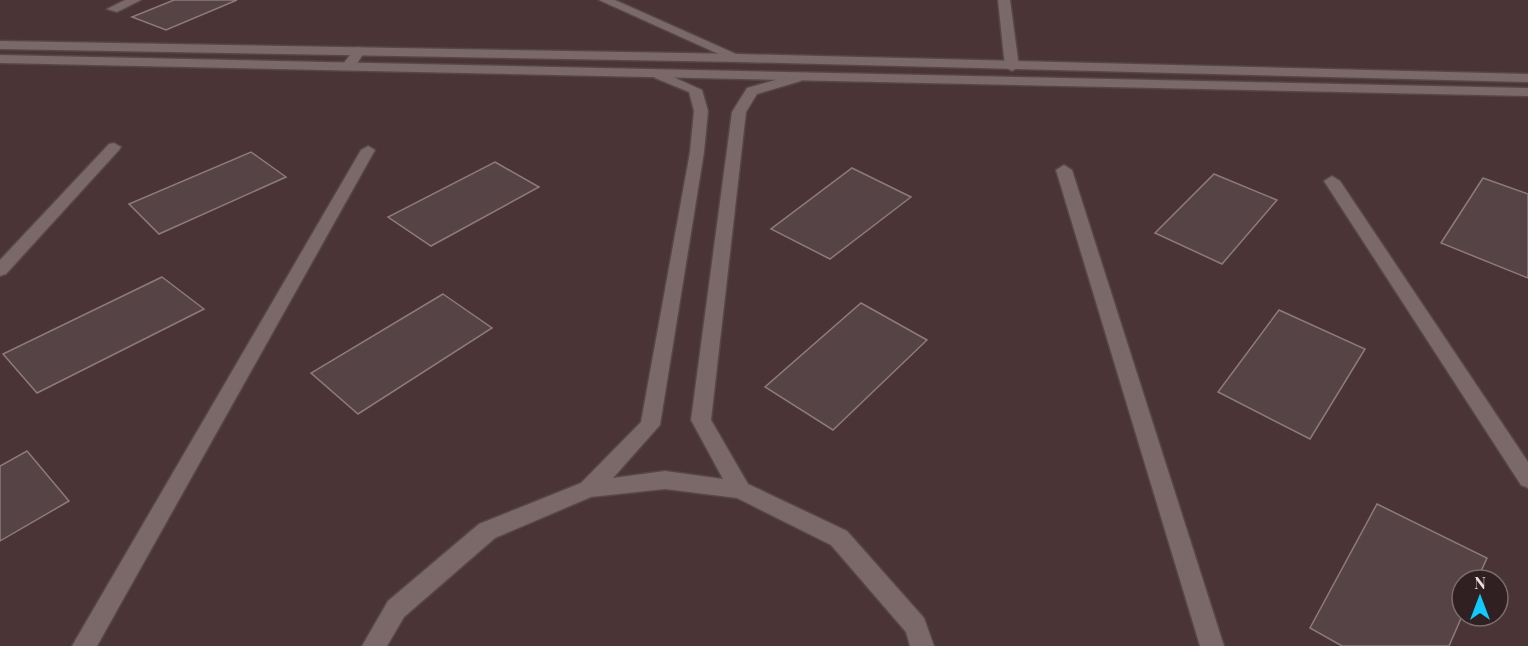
<svg xmlns="http://www.w3.org/2000/svg" width="1528" height="646" font-family="'Playfair Display',serif">
	<style>
		.built { fill: #4b3436; fill-rule: evenodd }
		.building { fill: #564345; stroke: #8e7a7b; stroke-width: 1.5 }
		.lines { fill: none; stroke-linecap: round; stroke-linejoin: round }
		.street-casing { stroke: #554748; stroke-width: 3 }
		.secondary-casing { stroke: #554748; stroke-width: 3 }
		.street { fill: #7b6869; fill-rule: evenodd }
		.secondary { fill: #7b6869; fill-rule: evenodd }
	</style>
	<rect width="100%" height="100%" fill="#3b2a2b"/>
	<path class="built" d="M0,0H1528V646H0ZM1462,580H1498V616H1462Z"/>
	<path class="building" d="M174,0H237L166,30L132,17Z
		M251,152L286,177L159,234L129,204Z
		M495,162L539,187L431,246L388,217Z
		M852,168L911,197L830,259L771,229Z
		M1214,174L1277,200L1222,264L1155,233Z
		M1483,178L1528,194V278L1441,243Z
		M162,277L204,309L37,393L3,354Z
		M443,294L492,328L358,414L311,373Z
		M861,303L927,340L833,430L765,387Z
		M1279,310L1365,349L1310,439L1218,392Z
		M27,451L69,501L0,541V466Z
		M1377,504L1487,558L1477,580H1462V616L1449,646H1342L1310,628Z"/>
	<g class="lines">
		<defs>
			<path id="street" d="M125,0H141L117,12L107,9Z
				M599,0H615L745,58L739,62L734,61Z
				M998,0H1010L1019,67L1012,71L1005,67Z
				M359,47L365,51L353,70H343L341,67L355,48Z
				M660,71L702,90L708,111L704,152L660,425L613,478L665,471L723,479L691,420L732,112L747,88L796,74L801,75V81L757,94L746,112L711,420L748,484L847,531L924,618L934,646H910L906,632L831,545L737,498L665,489L591,497L495,538L404,617L387,646H362L388,601L479,524L581,483L641,422L690,152L694,111L689,92L655,78V72Z
				M114,143L121,147L119,150L6,274L0,276V260L109,144Z
				M368,146L375,150L97,646H72L361,150Z
				M1064,165L1072,170L1224,646H1200L1056,170Z
				M1332,176L1340,181L1528,462V488L1521,485L1324,181Z"/>
			<path id="secondary" d="M0,41L739,54L1528,74V82L739,62L0,49Z
				M0,55L1528,88V96L0,63Z"/>
		</defs>
		<use href="#street" class="street-casing"/>
		<use href="#secondary" class="secondary-casing"/>
		<use href="#street" class="street"/>
		<use href="#secondary" class="secondary"/>
	</g>
	<g transform="translate(1480 598)"><circle r="28" fill="#302021" stroke="#7a6c6d" stroke-width="1.5"/>
	<path d="M0-4.5L10 22L0 15L-10 22Z" fill="#12cafb"/>
	<text y="-9" font-size="16" font-weight="bold" text-anchor="middle" fill="#eadfe0">N</text>
	</g>
</svg>
